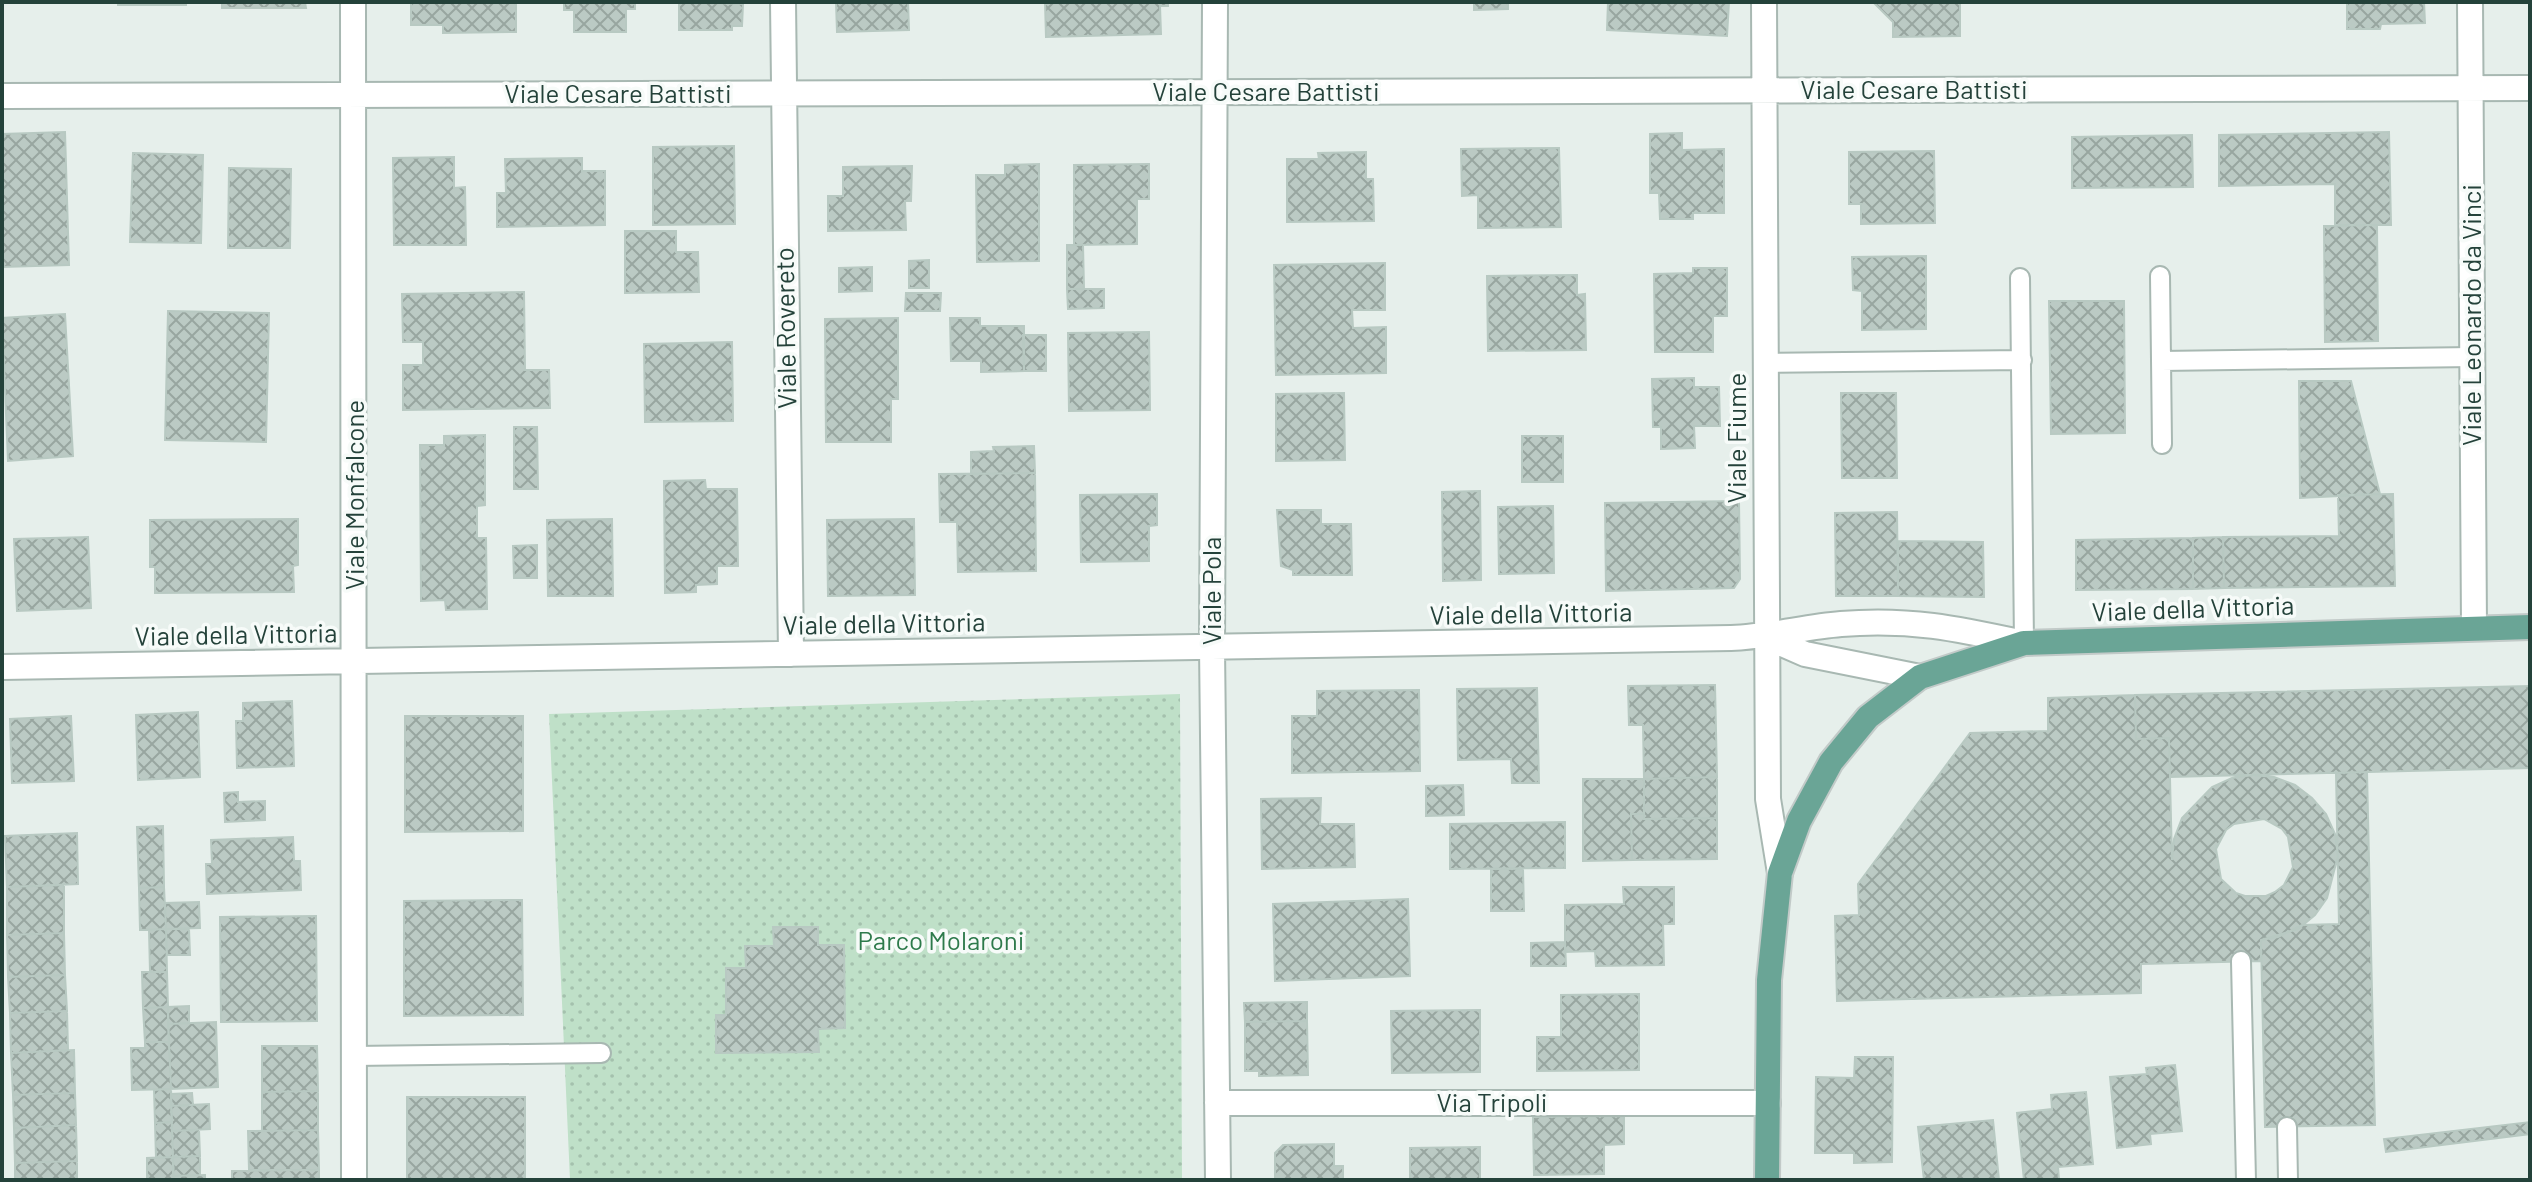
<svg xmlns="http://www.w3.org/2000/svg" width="2532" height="1182" font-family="Barlow,sans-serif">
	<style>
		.park { fill: url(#park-dots) }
		.building { fill: url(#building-cross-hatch); stroke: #b8c9c2; stroke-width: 2; fill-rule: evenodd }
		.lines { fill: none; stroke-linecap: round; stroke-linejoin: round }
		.service-casing { stroke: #a8b8b2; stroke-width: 22 }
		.minor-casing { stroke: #a8b8b2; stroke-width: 28 }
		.primary-casing { stroke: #c2cac8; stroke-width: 28 }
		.service { stroke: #fff; stroke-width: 18 }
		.minor { stroke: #fff; stroke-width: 24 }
		.primary { stroke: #6aa596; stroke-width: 24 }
		.labels { text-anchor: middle; stroke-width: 7; stroke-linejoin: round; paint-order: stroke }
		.street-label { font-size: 26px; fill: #24423a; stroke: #f7fbf9 }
		.park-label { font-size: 26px; fill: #2d7a4b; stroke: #f7fbf9 }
	</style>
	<defs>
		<pattern id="park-dots" width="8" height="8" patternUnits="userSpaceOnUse" patternTransform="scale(2)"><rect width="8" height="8" fill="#bfe0c8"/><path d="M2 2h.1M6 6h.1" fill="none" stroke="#a4c1ad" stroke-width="1.8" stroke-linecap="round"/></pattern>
		<pattern id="building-cross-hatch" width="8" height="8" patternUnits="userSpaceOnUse" patternTransform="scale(2)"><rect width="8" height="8" fill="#bbcac4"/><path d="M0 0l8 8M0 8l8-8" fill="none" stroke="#98a6a0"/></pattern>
	</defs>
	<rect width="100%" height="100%" fill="#e6efeb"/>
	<path class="park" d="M1180,694L1182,1180H570L549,714Z"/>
	<path class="building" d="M118,2H186V5H118Z
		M222,2H305L306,8H222Z
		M411,2H516V32L443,33V25H411Z
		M564,2H635V9H626V32H574V10H564Z
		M679,2L743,4L742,26H732V30H679Z
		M836,2H908L909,30L837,32Z
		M1045,2H1168V6H1160L1161,34L1046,37Z
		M1474,2H1508V9L1474,10Z
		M1608,2H1729L1727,36L1607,30Z
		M1873,2H1960V36L1893,37V22Z
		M2347,2H2424L2425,23L2381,24L2380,29H2347Z
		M65,132L69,265L2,267V134Z
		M2389,132L2391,225H2335V184L2219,186V135Z
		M1682,133V150L1724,149V213H1693V219H1660L1659,193H1650V134Z
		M2192,135L2193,187L2072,188V137Z
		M734,146L735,224L653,225V147Z
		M1559,148L1561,227L1478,228V195L1462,196L1461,149Z
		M1934,151L1935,223L1861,224V204H1849V152Z
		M1366,152V179H1373L1374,221L1287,222V159H1319L1318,153Z
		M133,153L203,155L201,243L130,242Z
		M454,157V188L465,187L466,245H394L393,158Z
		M582,158V171H605V225L497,227V193H506L505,159Z
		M1039,164V261L977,262L976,175H1005V165Z
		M1149,164V199H1137V244L1074,245V165Z
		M912,166L911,201H905L906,230L828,231V196H843V167Z
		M229,168L291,169L290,248H228Z
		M2377,225L2378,341L2325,342L2324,226Z
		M625,231H676V252H698L699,292L625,293Z
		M1067,245H1083L1084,289H1067Z
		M1926,256V329L1862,330V291L1853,290L1852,257Z
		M929,260V288H909V261Z
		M1385,263V310H1352L1353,328L1386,327V373L1276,375L1274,265Z
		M872,267V291L839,292V268Z
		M1693,268H1727V316H1713V352H1655L1654,274L1693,273Z
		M1577,275V295L1585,294L1586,350L1488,351L1487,276Z
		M1067,289H1104V308L1068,309Z
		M524,292L525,370H549L550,408L403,410V365H423V342H403L402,294Z
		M906,293H941L940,311H905Z
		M2049,301H2124L2125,433L2051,434Z
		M168,311L269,313L266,442L165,440Z
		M65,314L73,456L8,461L2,318Z
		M898,318V399H891V442H826L825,319Z
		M950,318H980V326H1024V371L981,372V361H951Z
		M1149,332L1150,410L1069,411L1068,333Z
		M1023,335H1046V371H1024Z
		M732,342L733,421L645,422L644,344Z
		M1694,378V387H1719L1720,426H1694L1695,448L1661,449V427H1653L1652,379Z
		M2299,381H2351L2380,494L2300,498Z
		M1344,393L1345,460L1276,461V394Z
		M1841,393H1896L1897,478H1842Z
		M514,427H537L538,489H514Z
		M485,435V505L477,506V538H486L487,609L446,610L445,600L421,601L420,445H444V436Z
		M1522,436H1563V482H1522Z
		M1034,446L1035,473L971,474V452L994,451L993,447Z
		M1035,473L1036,571L958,572L957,522H940L939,474Z
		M705,480L706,489H737L738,566H717V584L696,585V592L665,593L664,481Z
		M1480,491L1481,580L1443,581L1442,492Z
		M1157,494V525L1149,526V561L1081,562L1080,495Z
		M2393,494L2395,586L2224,588L2223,537L2339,536L2338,495Z
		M1739,501L1740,579L1734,588L1606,591L1605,503Z
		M1553,506L1554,573L1499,574L1498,507Z
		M1277,510H1321V524H1351L1352,575H1293V570L1281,566Z
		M1897,512L1898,596H1836L1835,513Z
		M298,519V565L293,566L294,592L155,593V567H150V520Z
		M612,519L613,596H548L547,520Z
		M914,519L915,595L828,596L827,520Z
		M88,537L91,608L17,611L14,539Z
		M2223,537L2224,588L2193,589V538Z
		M2193,538V589L2076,590V540Z
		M1898,541L1983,542L1984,597L1898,596Z
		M537,545V578H514L513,546Z
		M1715,685L1717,777L1644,779L1643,725H1629L1628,686Z
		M2530,686V768L2170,777L2169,738L2136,739L2135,695Z
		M1537,688L1539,783H1512L1511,759L1458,760L1457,689Z
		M1419,690L1420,771L1292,773V716H1317V691Z
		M2135,695L2136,739L2169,738L2172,860L2174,839L2182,818L2212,787L2232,778L2253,775L2274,777L2295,785L2312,798L2326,814L2335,834L2338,856L2327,898L2315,915L2298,929L2261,940V961L2141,964V993L1837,1001L1835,916L1859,915L1858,884L1970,733L2048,731V698ZM2264,819L2282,829L2288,837L2293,867L2284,885L2275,892L2266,896H2245L2236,893L2221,879L2216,849L2226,830L2234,824Z
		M292,701L294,766L237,768L236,721H243V703Z
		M198,712L200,777L138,780L136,715Z
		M71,716L74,781L12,783L10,719Z
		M405,716H523V831L405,832Z
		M2367,772L2375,1125L2265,1127L2261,940L2278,937L2302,925L2339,924L2336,773Z
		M1717,777V818L1644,819V779Z
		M1583,779H1644V814H1631L1632,860L1583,861Z
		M1463,785L1464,815L1426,816V786Z
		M238,792V802L265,801V820L225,822L224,793Z
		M1321,798L1320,824H1354L1355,867L1262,869L1261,799Z
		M1631,814H1644V819L1717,818V859L1632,860Z
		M1565,822V868L1450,869V824Z
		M163,826L164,887L139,888L137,827Z
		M77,833L78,884L7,887L5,836Z
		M293,837L294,861H300L301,890L207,894L206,864H212L211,840Z
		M1491,869H1523L1524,911H1491Z
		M64,885V933L7,935V887Z
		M164,887L166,929L140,930L139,888Z
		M1623,887H1674V924H1663L1664,965L1596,966L1595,951L1565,952V905L1624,904Z
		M1408,899L1410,976L1275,981L1273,904Z
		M522,900L523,1015L404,1016V901Z
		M199,902L200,928L166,929L165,903Z
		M316,916L317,1021L221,1022L220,917Z
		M773,927H818V945H844L845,1028L818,1029L819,1052L716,1053V1015H726V968H746L745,946H774Z
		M166,929H189L190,955H167Z
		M166,929L167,972H150L149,930Z
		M64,933L65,975L8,977L7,935Z
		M1565,942L1566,966H1531V943Z
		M142,972H167L168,1007L143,1008Z
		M65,975L67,1011L10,1013L8,977Z
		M1639,994V1070L1537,1071V1037H1561V995Z
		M1307,1002V1021L1245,1022L1244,1003Z
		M189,1006V1023L168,1024V1007Z
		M168,1007L169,1042H145L143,1008Z
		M1480,1010V1072L1392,1073L1391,1011Z
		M67,1011L68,1050L11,1053L10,1013Z
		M1307,1021L1308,1075L1259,1076V1071H1245V1022Z
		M216,1022L218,1087L171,1089L168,1024Z
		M145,1042H169L171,1089L132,1090L131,1048H145Z
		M262,1046H317L318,1091L262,1092Z
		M74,1050L75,1093L13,1095L11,1053Z
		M1855,1057H1893L1892,1162L1854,1163V1153H1815L1816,1077L1854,1078Z
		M2175,1065L2182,1131L2150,1134L2151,1144L2117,1148L2110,1077L2147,1074L2146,1068Z
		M171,1089L172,1122L155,1123L154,1090Z
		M318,1091V1130L262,1131V1092Z
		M2086,1092L2093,1164L2058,1167L2059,1180H2024L2017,1113L2052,1109L2051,1095Z
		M75,1093L76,1125L14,1128L13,1095Z
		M192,1093L193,1105L171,1106V1094Z
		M407,1097H525V1180H407Z
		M209,1104L210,1129L172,1131L171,1106Z
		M1624,1116V1144L1604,1145V1174L1534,1175L1533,1117Z
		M1993,1120L1999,1180H1924L1918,1127Z
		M172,1122L173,1157L156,1158L155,1123Z
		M2530,1122V1134L2386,1152L2384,1139Z
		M76,1125L77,1161L15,1163L14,1128Z
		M199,1130L200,1156L173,1157L172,1131Z
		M318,1130L319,1170H249L248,1131Z
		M1334,1144V1166H1343V1180H1275V1153L1283,1145Z
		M1480,1147V1180H1410V1148Z
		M200,1156V1175L173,1176V1157Z
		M173,1157L174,1180H147V1158Z
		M77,1161V1180H15V1163Z
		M319,1170V1180H232V1171Z
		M205,1175V1180H174L173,1176Z"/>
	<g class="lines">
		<defs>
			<path id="service" d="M2160,276L2162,444
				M2020,278L2024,643
				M2161,361L2473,357
				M1765,363L2022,360
				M2241,961L2246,1180
				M354,1056L601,1053
				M2287,1127L2288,1180"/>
			<path id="minor" d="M353,2L354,1180
				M783,2L791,654
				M1215,2L1212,647L1218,1180
				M1764,2L1768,799L1780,873
				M2470,2L2474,628
				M2,96L2530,88
				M1766,637L1805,654L1920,677
				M2,667L1731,638C1769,637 1804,627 1841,624C1909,618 1959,629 2024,643
				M1217,1103H1768"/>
			<path id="primary" d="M1767,1180L1769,980L1780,873L1799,821L1831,762L1868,717L1920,677L2024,643L2530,627"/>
		</defs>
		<use href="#service" class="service-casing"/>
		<use href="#minor" class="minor-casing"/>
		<use href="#primary" class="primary-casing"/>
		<use href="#service" class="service"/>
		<use href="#minor" class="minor"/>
		<use href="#primary" class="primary"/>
	</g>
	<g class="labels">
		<g class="street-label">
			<text x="1914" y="99">Viale Cesare Battisti</text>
			<text x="1266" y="101">Viale Cesare Battisti</text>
			<text x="618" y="103">Viale Cesare Battisti</text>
			<text transform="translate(2472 315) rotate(-90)" y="9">Viale Leonardo da Vinci</text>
			<text transform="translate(786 328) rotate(-91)" y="9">Viale Rovereto</text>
			<text transform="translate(1737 438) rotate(-90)" y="9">Viale Fiume</text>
			<text transform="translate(355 495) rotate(-90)" y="9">Viale Monfalcone</text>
			<text transform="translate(1212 591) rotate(-90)" y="9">Viale Pola</text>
			<text transform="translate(2193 609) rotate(-2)" y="9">Viale della Vittoria</text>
			<text transform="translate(1531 614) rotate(-1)" y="9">Viale della Vittoria</text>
			<text transform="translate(884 624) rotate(-1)" y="9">Viale della Vittoria</text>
			<text transform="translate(236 635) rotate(-1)" y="9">Viale della Vittoria</text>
			<text x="1492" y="1112">Via Tripoli</text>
		</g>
		<g class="park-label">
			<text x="941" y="950">Parco Molaroni</text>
		</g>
	</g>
	<rect width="2532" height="1182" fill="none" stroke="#24423a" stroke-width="8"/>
</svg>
